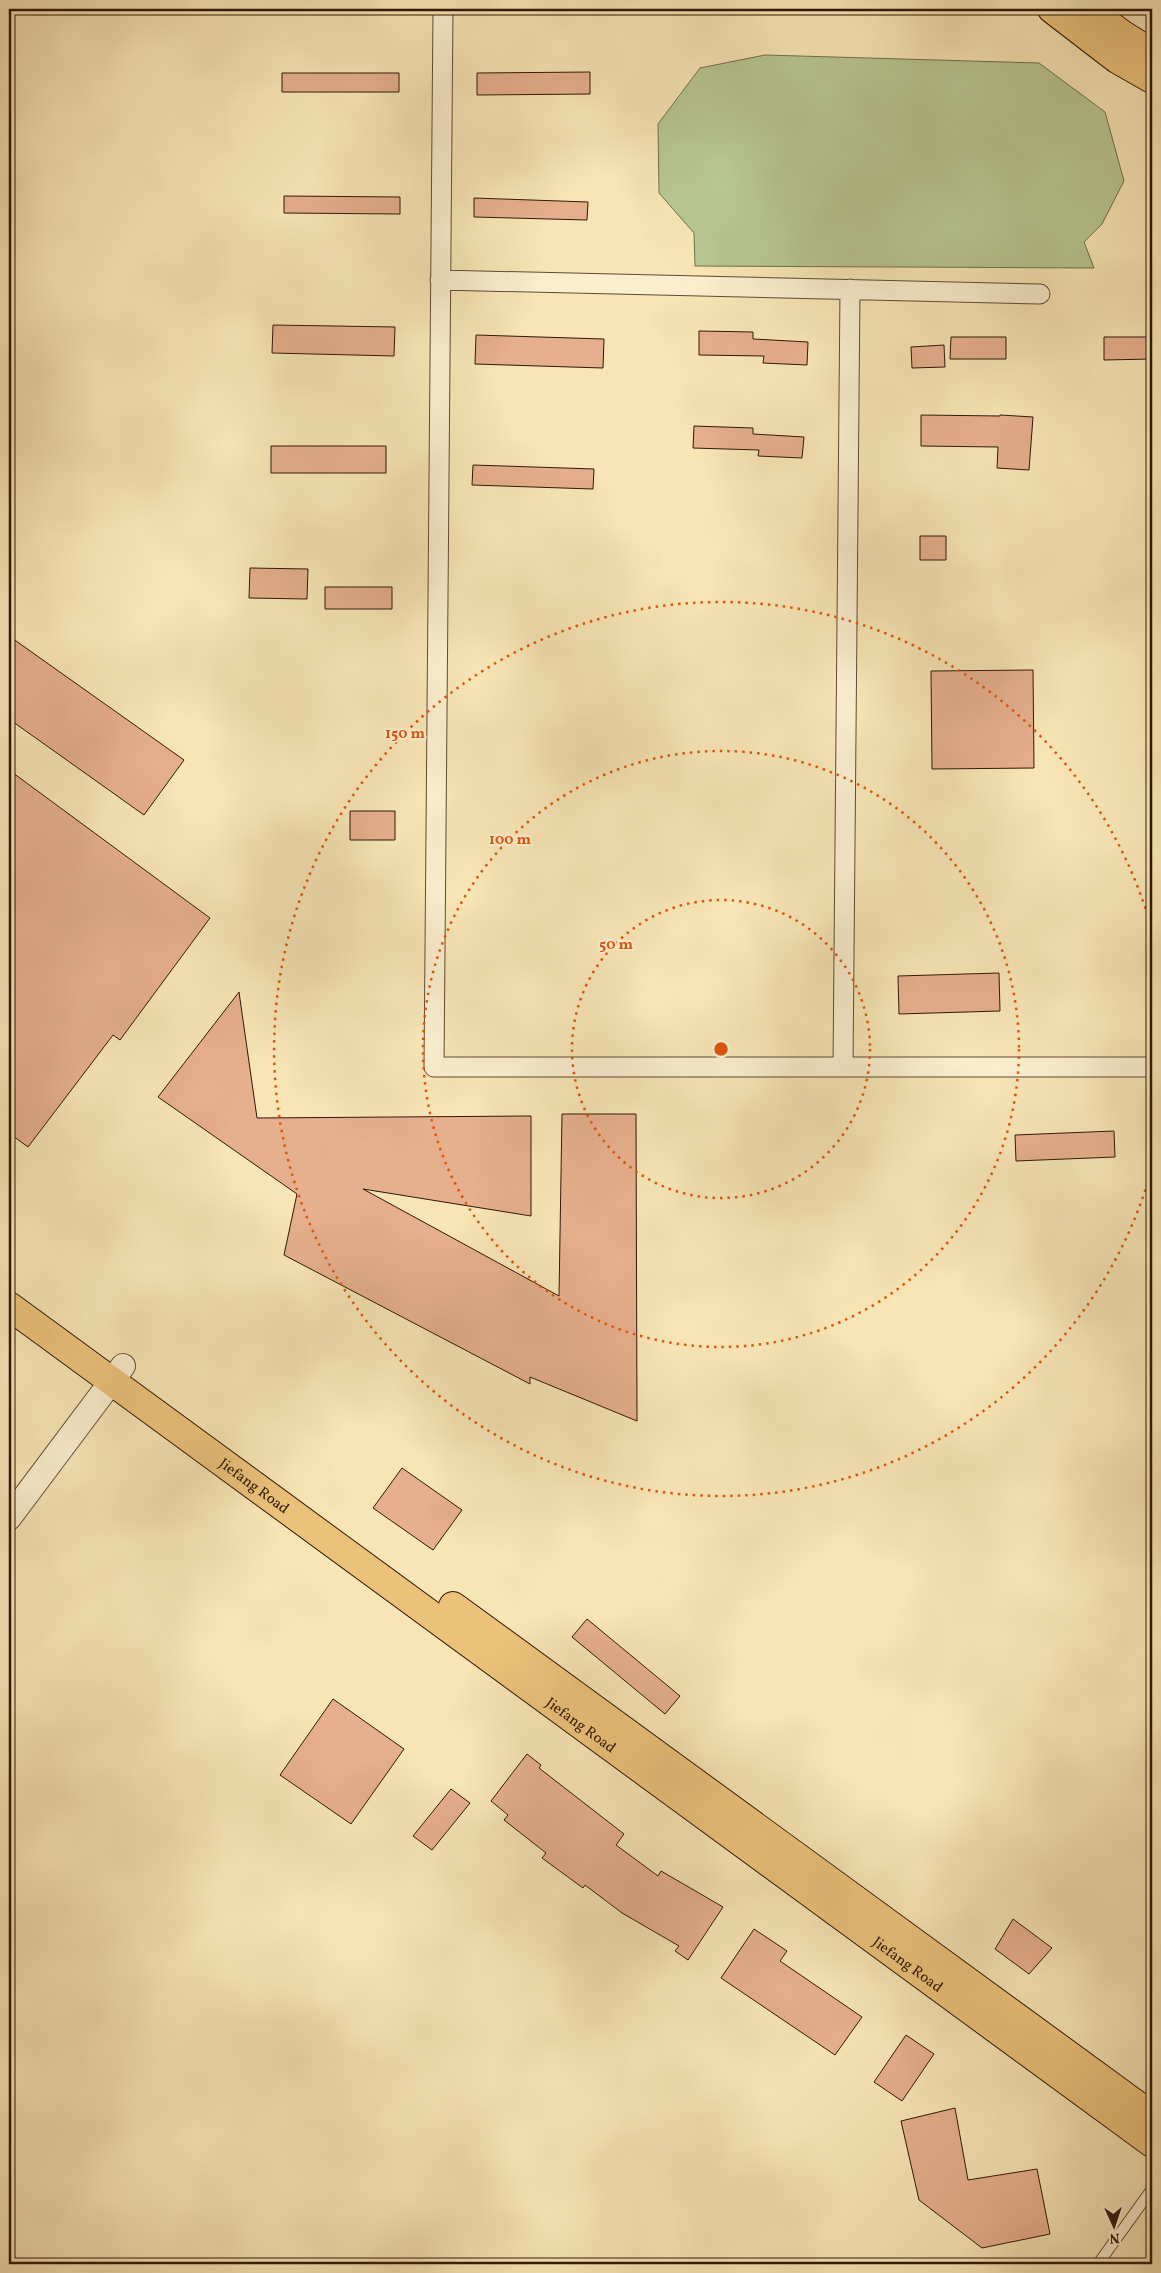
<svg xmlns="http://www.w3.org/2000/svg" width="1161" height="2273" font-family="Vollkorn,serif">
	<style>
		.green { fill: #b7c691; stroke: #726f4c }
		.building { fill: #e6af8d; stroke: #2e1807 }
		.lines { fill: none; stroke-linecap: round; stroke-linejoin: round }
		.service-casing { stroke: #604b32; stroke-width: 12 }
		.minor-casing { stroke: #604b32; stroke-width: 21 }
		.tertiary-casing { stroke: #604b32; stroke-width: 26 }
		.primary-casing { stroke: #2e1807; stroke-width: 30 }
		.service { stroke: #faeecf; stroke-width: 10 }
		.minor { stroke: #faeecf; stroke-width: 19 }
		.tertiary { stroke: #faeecf; stroke-width: 24 }
		.primary { stroke: #ecc27a; stroke-width: 28 }
		.ring { fill: none; stroke: #df560c; stroke-width: 2.5; stroke-dasharray: 2.5 5 }
		.labels { text-anchor: middle; stroke-width: 4; stroke-linejoin: round; paint-order: stroke }
		.street-label { font-size: 15px; fill: #2e1807; stroke: #faeecf }
		.centre { fill: #df560c; stroke: #faeecf; stroke-width: 2.5 }
		.ring-label { font-size: 15px; text-anchor: middle; font-weight: bold; fill: #df560c; stroke: #faeecf; stroke-width: 4; stroke-linejoin: round; paint-order: stroke }
	</style>
	<rect width="100%" height="100%" fill="#f7e5b5"/>
	<filter id="stains"><feTurbulence type="fractalNoise" baseFrequency=".004" numOctaves="4"/><feColorMatrix values="0 0 0 0 .2 0 0 0 0 .09 0 0 0 0 .02 0 0 0 .5 -.17"/></filter>
	<radialGradient id="worn" r=".72"><stop offset=".6" stop-color="#630" stop-opacity="0"/><stop offset="1" stop-color="#630" stop-opacity=".3"/></radialGradient>
	<path class="green" d="M765,55L1039,63L1105,112L1124,181L1102,224L1084,242L1094,268L695,266L694,233L659,193L658,124L700,68Z"/>
	<path class="building" d="M590,72V94L477,95V73Z
		M282,73H399V92H282Z
		M284,196L400,197V214L284,213Z
		M474,198L588,202L587,220L474,217Z
		M273,325L395,327L394,356L272,353Z
		M699,331L753,332V339L808,342L807,365L763,363L764,356L699,355Z
		M476,335L604,339L603,368L475,364Z
		M951,337H1006V359H950Z
		M1104,337H1152V359L1104,360Z
		M944,345L945,367L912,368L911,347Z
		M921,415L1000,416V415L1033,417L1029,470L997,468L998,447L921,446Z
		M694,426L753,428V434L804,437L802,458L758,456L759,450L693,448Z
		M271,446H386V473H271Z
		M473,465L594,469L593,489L472,485Z
		M920,536H946V560H920Z
		M250,568L308,569L307,599L249,598Z
		M325,587H392V609H325Z
		M9,636L184,760L144,815L9,719Z
		M1033,670L1034,768L932,769L931,671Z
		M9,770L210,918L120,1040L113,1035L28,1147L9,1133Z
		M350,811H395V840H350Z
		M999,973L1000,1011L899,1014L898,976Z
		M239,992L257,1118L531,1116V1216L363,1189L559,1296L562,1114H636L637,1421L530,1377V1384L284,1255L297,1194L158,1097Z
		M1114,1131L1115,1157L1016,1161L1015,1135Z
		M402,1468L462,1510L433,1550L373,1508Z
		M587,1619L680,1696L665,1714L572,1637Z
		M333,1699L404,1749L351,1824L280,1775Z
		M527,1754L541,1765L539,1768L624,1834L616,1845L658,1876L661,1871L723,1907L688,1960L675,1951L679,1946L622,1913L585,1885L583,1888L542,1858L546,1853L504,1820L508,1815L491,1801Z
		M451,1789L470,1803L432,1850L413,1836Z
		M1013,1919L1052,1948L1029,1974L995,1949Z
		M754,1929L787,1951L780,1961L862,2017L835,2055L721,1978Z
		M906,2035L934,2054L902,2101L874,2082Z
		M955,2108L968,2180L1037,2169L1050,2234L982,2248L919,2200L901,2121Z"/>
	<g class="lines">
		<defs>
			<path id="service" d="M1098,2264L1152,2189"/>
			<path id="minor" d="M443,9L434,1067H1152
				M440,280L1040,294
				M843,1067L850,289"/>
			<path id="tertiary" d="M9,1518L123,1366"/>
			<g id="primary">
				<path d="M1052,9L1117,59L1152,79"/>
				<path d="M1088,9L1123,35L1152,53"/>
				<path id="s1" d="M9,1306L1152,2143"/>
				<path d="M453,1606L1152,2116"/>
			</g>
		</defs>
		<use href="#service" class="service-casing"/>
		<use href="#minor" class="minor-casing"/>
		<use href="#tertiary" class="tertiary-casing"/>
		<use href="#primary" class="primary-casing"/>
		<use href="#service" class="service"/>
		<use href="#minor" class="minor"/>
		<use href="#tertiary" class="tertiary"/>
		<use href="#primary" class="primary"/>
	</g>
	<g class="ring">
		<circle cx="721" cy="1049" r="149"/>
		<circle cx="721" cy="1049" r="298"/>
		<path d="M1152 1168A447 447 0 1 1 1152 930"/>
	</g>
	<g class="labels">
		<g class="street-label">
			<text dy="5" stroke="none"><textPath href="#s1" startOffset="304">Jiefang Road</textPath></text>
			<text dy="5" stroke="none"><textPath href="#s1" startOffset="709">Jiefang Road</textPath></text>
			<text dy="5" stroke="none"><textPath href="#s1" startOffset="1114">Jiefang Road</textPath></text>
		</g>
	</g>
	<circle cx="721" cy="1049" r="8" class="centre"/>
	<g class="ring-label">
		<text x="405" y="738">150 m</text>
		<text x="510" y="844">100 m</text>
		<text x="616" y="949">50 m</text>
	</g>
	<rect width="1161" height="2273" fill="none" stroke="#f7e5b5" stroke-width="30"/>
	<rect x="10" y="10" width="1141" height="2253" fill="none" stroke="#2e1807" stroke-width="2.5"/>
	<rect x="15" y="15" width="1131" height="2243" fill="none" stroke="#2e1807"/>
	<g transform="translate(1114 2226) rotate(177)" stroke="#faeecf" stroke-width="4" paint-order="stroke">
	<path d="M0-4L9 19L0 12L-9 19Z" fill="#2e1807"/>
	<text y="-8" font-size="14" font-weight="bold" text-anchor="middle" fill="#2e1807">N</text>
	</g>
	<rect width="100%" height="100%" filter="url(#stains)"/>
	<rect width="100%" height="100%" fill="url(#worn)"/>
</svg>
